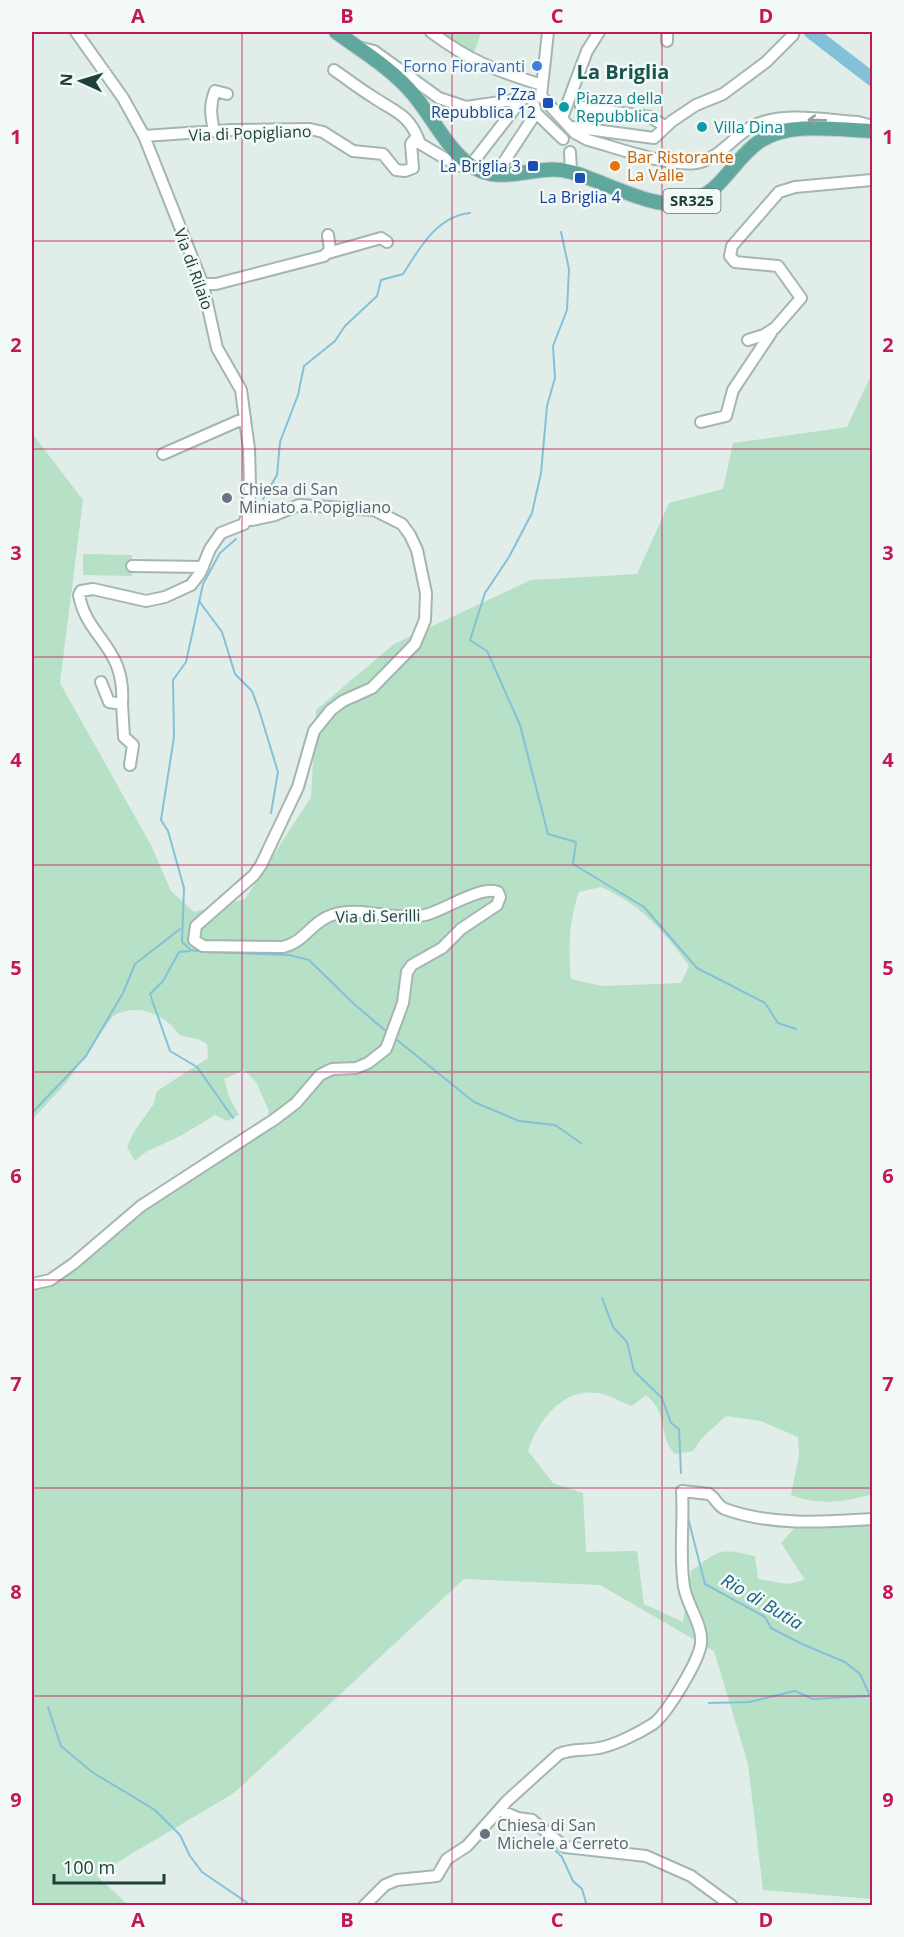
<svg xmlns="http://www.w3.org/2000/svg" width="904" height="1937" font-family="'Open Sans',sans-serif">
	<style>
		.green { fill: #b7e1c7; fill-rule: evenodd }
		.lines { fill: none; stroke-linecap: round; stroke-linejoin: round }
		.stream { stroke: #83c1d8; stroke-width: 2 }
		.river { stroke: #83c1d8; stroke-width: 14 }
		.minor-casing { stroke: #a3b6b1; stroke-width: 14 }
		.major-casing { stroke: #c0cac8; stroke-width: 16 }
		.minor { stroke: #fff; stroke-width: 10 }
		.major { stroke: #60a89e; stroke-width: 14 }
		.oneway { stroke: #8fa09d }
		.grid { fill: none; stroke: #c2185b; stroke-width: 1.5; stroke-opacity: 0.55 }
		.shop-dot { fill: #3f7fe0; stroke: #f2f9f6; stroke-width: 2 }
		.transit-dot { fill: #1a4fb4; stroke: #f2f9f6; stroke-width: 2 }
		.culture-dot { fill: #0f9aa8; stroke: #f2f9f6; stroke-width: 2 }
		.food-dot { fill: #e8710a; stroke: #f2f9f6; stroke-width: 2 }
		.worship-dot { fill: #6b7280; stroke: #f2f9f6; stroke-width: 2 }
		.labels { text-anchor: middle; stroke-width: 5; stroke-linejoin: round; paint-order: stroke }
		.shield { fill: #f2f9f6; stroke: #5e7873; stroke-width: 1.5 }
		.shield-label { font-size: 15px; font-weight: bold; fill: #1f403b }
		.shop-label { font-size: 16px; fill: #366cbe; stroke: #f2f9f6; text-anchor: end }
		.transit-label { font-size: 16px; fill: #164399; stroke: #f2f9f6; text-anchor: end }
		.culture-label { font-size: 16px; fill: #0d838f; stroke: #f2f9f6; text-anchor: start }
		.street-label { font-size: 16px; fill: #1f403b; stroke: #f2f9f6 }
		.food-label { font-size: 16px; fill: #c56008; stroke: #f2f9f6; text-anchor: start }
		.worship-label { font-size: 16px; fill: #5b616d; stroke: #f2f9f6; text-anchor: start }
		.water-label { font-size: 18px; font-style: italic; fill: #136382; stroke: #f2f9f6 }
		.quarter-label { font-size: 20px; font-weight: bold; fill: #19544d; stroke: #f2f9f6 }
		.neatline { fill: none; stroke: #c2185b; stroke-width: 2 }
		.grid-label { font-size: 20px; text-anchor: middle; font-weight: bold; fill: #c2185b }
	</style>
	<rect width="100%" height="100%" fill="#e1ede9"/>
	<path class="green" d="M439,32H481L473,56Z
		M872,373V1494C845,1502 818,1506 791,1495L799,1455L798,1437L761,1421L726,1416L702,1438L693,1451L675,1454C657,1435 670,1415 646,1395L632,1406C623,1403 615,1398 606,1395C566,1383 539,1418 528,1451L553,1483L583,1493L586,1552L637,1551L644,1604L683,1622L691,1571C720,1549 720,1548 755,1556L758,1579L788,1584L805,1580L781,1543L804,1517L872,1513V1899L763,1890L748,1764L714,1651L600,1585L464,1579L234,1793L96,1875L128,1905H32V1277H46L133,1209L136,1200L160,1188L267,1119L269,1111L256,1082L244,1070L224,1079L229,1097L239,1115L227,1121L215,1115L182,1135L146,1152L135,1161L127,1147L135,1130L153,1105L157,1091L208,1058L207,1044C195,1036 189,1039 180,1035C177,1033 174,1027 170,1024C153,1010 133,1005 113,1016L66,1083L32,1120V433L83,500L60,683L151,845L171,891L194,912L245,899L311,797L316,710L394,644L531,580L637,574L669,503L723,489L733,443L847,427ZM601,887C640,904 665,932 689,966L681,983L602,986L571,979C568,950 569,920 579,892Z
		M83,554L132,555V576L83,575Z"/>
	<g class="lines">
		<path class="stream" d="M561,232L569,269L567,310L553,346L555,378L547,406L541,473L532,513L509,557L485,593L470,640L487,651L520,725L548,834L576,842L573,864L644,907L697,968L765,1003L778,1023L796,1029
			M263,499L277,475L280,442L298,395L304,366L335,341L345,326L377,296L381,280L403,274C419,249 437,216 470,213
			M236,539L220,553L203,584L186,662L173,680L174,737L161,820L168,831L184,888L182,942L191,950L204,952L289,955L309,960L354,1004L387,1032
			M199,601L222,632L235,674L252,691L259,710L278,772L271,813
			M190,951L179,952L163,981L150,994L170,1051L197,1067L233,1118
			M397,1040L474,1102L519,1121L555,1125L581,1143
			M32,1113L86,1056L123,993L135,964L180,929
			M602,1298L613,1327L627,1342L634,1371L662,1398L671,1423L679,1429L681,1473
			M687,1514L705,1584L765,1617L771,1628L802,1644L845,1662L860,1674L872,1700
			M709,1703L749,1702L795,1691L813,1699L868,1696
			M48,1707L61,1746L92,1772L155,1810L180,1835L190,1856L202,1872L252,1906
			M548,1843L562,1857L573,1881L582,1889L587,1906"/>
		<path class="river" d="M811,32L872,79"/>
		<defs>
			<path id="minor" d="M76,32L123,98L144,136L203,285L217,348L241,390L249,449L250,484L249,508L244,524L221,533L210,549L200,573L191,585L165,597L146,601L93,589L81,591L79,595C87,639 126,646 122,704L109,702L101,682
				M431,32C471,62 495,70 542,85
				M548,32L541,96L575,133L588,140C615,147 669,167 696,163C720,159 733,136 753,126C782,111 826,120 858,122L869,125L872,130
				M667,41V32
				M362,48L374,51L439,98L466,107L541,96
				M334,70C347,79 360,89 373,97C395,112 409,114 419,141
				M581,107L650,117L665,126
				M536,113L563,139
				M562,118L587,51L599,32
				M572,127L654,138L672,121L696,105L723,94L766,62L793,35
				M214,131C211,116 209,106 215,91L227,94
				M144,136L232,130L310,129L323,132L353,151L383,154L396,170L405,171L413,168L411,144L414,140L458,166L463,159
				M570,152L571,172
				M470,166L522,99
				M490,171L496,174L536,113L532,97
				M328,253L381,238L387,242
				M203,284H216L324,256L330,250L328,235
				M748,340L764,335L775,328L801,298L778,266L735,262L730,256L732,246L779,192L795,187L872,180
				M701,422L726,416L733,390L771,333
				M163,454L245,418
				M132,566L203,567
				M122,704L124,737L133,745L130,765
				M32,1284L50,1280L73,1264L141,1206L275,1119L296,1103L320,1075L332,1069L356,1068L368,1063L386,1049L403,1003L407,972L412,965L442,948L461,929L497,905L500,897L498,892C481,885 443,911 425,915C394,922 361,905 332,915C311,922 305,942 283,947L203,946L194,940L196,926L254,875L261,865L298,787L314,731L331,710L343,701L372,688L415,644L425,620L426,593L417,550L410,535L402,524L374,510L299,505L275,515L252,520L246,519
				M499,1810L518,1818L532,1820L565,1847L646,1856L691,1876L732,1906
				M364,1906L385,1885L397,1880L437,1876L447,1859L467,1846L507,1801L559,1754C572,1748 585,1751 599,1748C615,1745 639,1733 653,1724C667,1714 700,1659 701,1643C703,1625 687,1605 684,1587C679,1555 684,1523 682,1491L709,1494C716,1498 717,1506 725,1509C771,1526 825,1522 872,1519"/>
			<path id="major" d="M336,32C362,51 392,69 413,94C431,115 448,150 470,165C502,188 536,162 571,172C604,181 656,212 689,202C723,192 733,159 760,141C790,121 839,130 872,131"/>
		</defs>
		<use href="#minor" class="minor-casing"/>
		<use href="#major" class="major-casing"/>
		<use href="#minor" class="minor"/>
		<use href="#major" class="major"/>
	</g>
	<defs><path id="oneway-shaft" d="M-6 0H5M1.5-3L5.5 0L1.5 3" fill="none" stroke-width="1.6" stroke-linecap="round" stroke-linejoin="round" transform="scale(1.5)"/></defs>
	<use class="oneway" href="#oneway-shaft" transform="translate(817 120) rotate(-178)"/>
	<path class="grid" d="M242,32V1906M452,32V1906M662,32V1906M32,241H872M32,449H872M32,657H872M32,865H872M32,1072H872M32,1280H872M32,1488H872M32,1696H872"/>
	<circle class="shop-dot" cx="537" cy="66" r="6"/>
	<g class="transit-dot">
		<rect x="542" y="97" width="12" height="12" rx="3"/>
		<rect x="527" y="160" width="12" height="12" rx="3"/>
		<rect x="574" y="172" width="12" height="12" rx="3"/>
	</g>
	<g class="culture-dot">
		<circle cx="564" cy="107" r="6"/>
		<circle cx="702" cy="127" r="6"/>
	</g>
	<circle class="food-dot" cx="615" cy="166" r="6"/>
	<g class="worship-dot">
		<circle cx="227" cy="498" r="6"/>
		<circle cx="485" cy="1834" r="6"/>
	</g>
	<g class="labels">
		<rect class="shield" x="663.5" y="189" width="57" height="24" rx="4.5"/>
		<g class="shield-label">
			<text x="692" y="206">SR325</text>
		</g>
		<g class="shop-label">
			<text x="525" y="72">Forno Fioravanti</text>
		</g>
		<g class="transit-label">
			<text x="536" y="100">P.Zza<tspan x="536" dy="18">Repubblica 12</tspan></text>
			<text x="521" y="172">La Briglia 3</text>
			<text x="580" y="203" text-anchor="middle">La Briglia 4</text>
		</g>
		<g class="culture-label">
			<text x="576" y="104">Piazza della<tspan x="576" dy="18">Repubblica</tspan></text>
			<text x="714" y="133">Villa Dina</text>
		</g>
		<g class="street-label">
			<text transform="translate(250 133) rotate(-2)" y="6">Via di Popigliano</text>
			<text transform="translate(194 269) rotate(70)" y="6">Via di Rilaio</text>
			<text transform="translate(378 916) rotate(-1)" y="6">Via di Serilli</text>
		</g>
		<g class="food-label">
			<text x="627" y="163">Bar Ristorante<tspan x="627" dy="18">La Valle</tspan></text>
		</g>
		<g class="worship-label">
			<text x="239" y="495">Chiesa di San<tspan x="239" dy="18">Miniato a Popigliano</tspan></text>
			<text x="497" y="1831">Chiesa di San<tspan x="497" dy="18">Michele a Cerreto</tspan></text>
		</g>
		<g class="water-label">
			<text transform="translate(762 1602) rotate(31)" y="6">Rio di Butia</text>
		</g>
		<g class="quarter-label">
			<text x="623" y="79">La Briglia</text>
		</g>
	</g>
	<rect width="904" height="1937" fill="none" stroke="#f2f9f6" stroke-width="66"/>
	<g transform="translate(81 81) rotate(274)" stroke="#f2f9f6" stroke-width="4.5" paint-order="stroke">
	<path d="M0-4.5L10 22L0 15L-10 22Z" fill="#1f403b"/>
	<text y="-9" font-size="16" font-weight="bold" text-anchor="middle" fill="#1f403b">N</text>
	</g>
	<path d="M54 1874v9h110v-9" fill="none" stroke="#1f403b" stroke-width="3"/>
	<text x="63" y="1874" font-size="18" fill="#1f403b" stroke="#f2f9f6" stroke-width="4.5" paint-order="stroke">100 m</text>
	<rect x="33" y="33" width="838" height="1871" class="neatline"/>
	<g class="grid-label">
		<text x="138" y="23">A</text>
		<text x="347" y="23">B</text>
		<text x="557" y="23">C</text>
		<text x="766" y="23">D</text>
		<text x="16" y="144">1</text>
		<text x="888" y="144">1</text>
		<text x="16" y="352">2</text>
		<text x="888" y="352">2</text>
		<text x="16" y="560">3</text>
		<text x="888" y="560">3</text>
		<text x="16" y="767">4</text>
		<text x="888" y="767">4</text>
		<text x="16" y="975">5</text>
		<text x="888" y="975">5</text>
		<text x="16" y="1183">6</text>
		<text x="888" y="1183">6</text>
		<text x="16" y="1391">7</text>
		<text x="888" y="1391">7</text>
		<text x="16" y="1599">8</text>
		<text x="888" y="1599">8</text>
		<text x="16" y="1807">9</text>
		<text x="888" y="1807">9</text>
		<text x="138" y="1927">A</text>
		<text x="347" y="1927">B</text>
		<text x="557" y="1927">C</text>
		<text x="766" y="1927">D</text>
	</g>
</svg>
